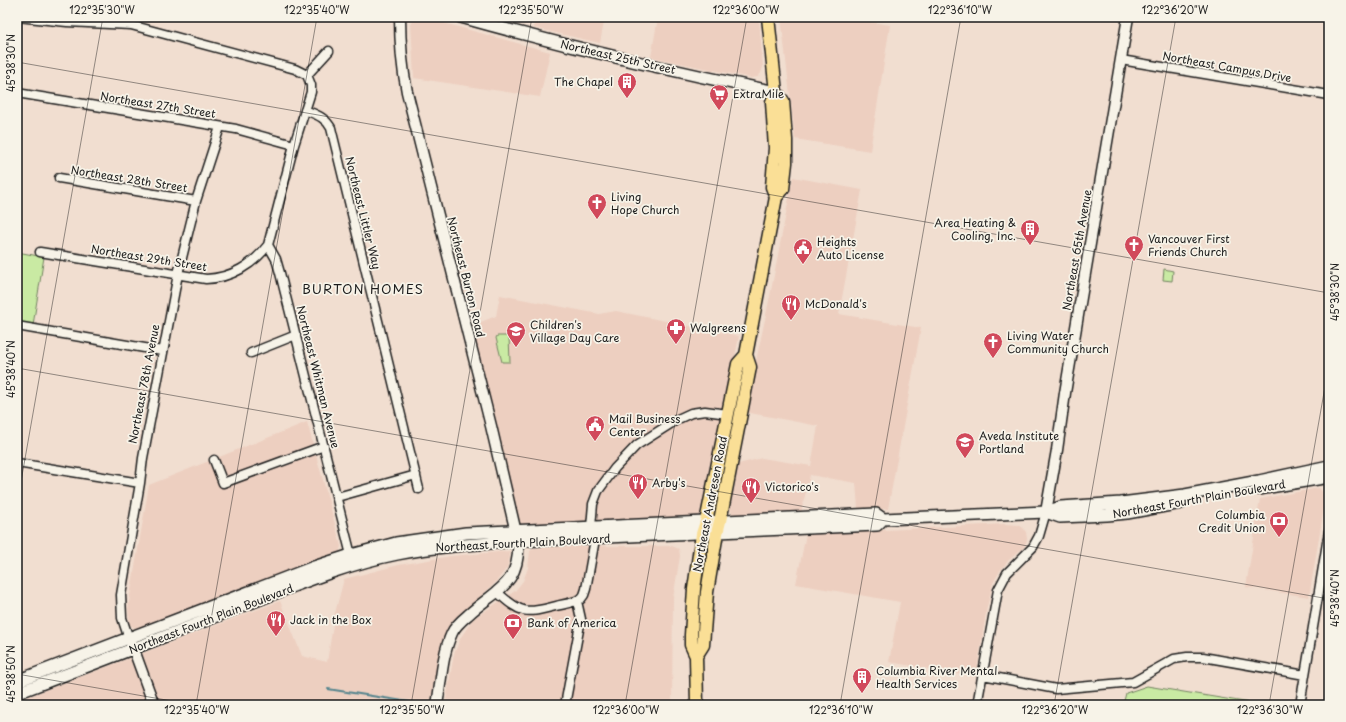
<svg xmlns="http://www.w3.org/2000/svg" width="1346" height="722" font-family="'Playpen Sans',sans-serif">
	<style>
		.built { fill: #edcfc0 }
		.green { fill: #c9eaa3; stroke: #728360 }
		.lines { fill: none; stroke-linecap: round; stroke-linejoin: round }
		.stream { stroke: #55848d; stroke-width: 2 }
		.minor-casing { stroke: #1c1c1c; stroke-width: 11 }
		.tertiary-casing { stroke: #1c1c1c; stroke-width: 13 }
		.secondary-casing { stroke: #1c1c1c; stroke-width: 14 }
		.primary-casing { stroke: #1c1c1c; stroke-width: 15 }
		.minor { stroke: #f7f3e8; stroke-width: 8 }
		.tertiary { stroke: #f7f3e8; stroke-width: 10 }
		.secondary { stroke: #f7f3e8; stroke-width: 11 }
		.primary { stroke: #fadf96; stroke-width: 12 }
		.ticks { fill: none; stroke: #1c1c1c; stroke-width: 1; stroke-opacity: 0.45 }
		.labels { text-anchor: middle; stroke-width: 3.5; stroke-linejoin: round; paint-order: stroke }
		.street-label { font-size: 11px; fill: #1c1c1c; stroke: #f7f3e8 }
		.poi-label { font-size: 11px; fill: #1c1c1c; stroke: #f7f3e8; text-anchor: start }
		.quarter-label { font-size: 13px; letter-spacing: 1px; fill: #1c1c1c; stroke: #f7f3e8 }
		.neatline { fill: none; stroke: #1c1c1c; stroke-width: 1.5 }
		.ticks-label { font-size: 10px; text-anchor: middle; fill: #1c1c1c }
	</style>
	<rect width="100%" height="100%" fill="#f1ded0"/>
	<filter id="ink" filterUnits="userSpaceOnUse"><feTurbulence type="fractalNoise" baseFrequency=".025" numOctaves="2"/><feDisplacementMap in="SourceGraphic" scale="8" xChannelSelector="R" yChannelSelector="G"/><feConvolveMatrix kernelMatrix="1 2 1 2 8 2 1 2 1" color-interpolation-filters="sRGB"/></filter>
	<g filter="url(#ink)">
		<path class="built" d="M418,17H422L550,52L540,97L414,78L411,23Z
			M536,17H605L600,43L534,28Z
			M658,17H759L763,67L761,73L758,77L751,78L651,57Z
			M781,17H839L890,25L870,151L795,139Z
			M793,177L862,190L839,314L921,328L888,509H858L856,483L810,475L801,512L736,516L732,514L730,509L729,505L738,464L762,458L811,466L818,426L745,412L770,296Z
			M500,295L599,314L616,311L739,336L705,513L702,516L698,518L524,527L521,525L519,521L471,326L496,316Z
			M307,422L341,546L339,553L138,630L130,625L128,608L149,485Z
			M1319,488L1326,496L1309,597L1246,587L1260,499Z
			M1005,524L1019,525L1023,528L1026,532L1027,539L1025,546L1008,561L1000,571L993,583L987,607L976,677L889,662L900,602L796,584L806,534Z
			M577,546H672L679,549L680,556L673,599L672,705H445L454,654L461,637L473,619L515,591L523,581L528,568L530,551L534,548Z
			M510,551V557L507,568L495,583L457,618L447,634L440,650L430,705H17V701L280,601L302,656L327,662L335,613L344,579L399,565L451,556Z"/>
		<path class="green" d="M17,252L44,257L33,325L17,323Z
			M1164,269L1173,271L1172,281L1163,280Z
			M497,336H509L510,362H502L496,338Z
			M1147,686L1263,705H1123L1126,693Z"/>
		<g class="lines">
			<path class="stream" d="M328,689L422,704"/>
			<defs>
				<path id="minor" d="M18,17L67,22L131,25L295,69L307,75
					M1121,60L1329,95
					M307,75L311,85V92L294,145L268,245L276,259L280,273L351,555
					M307,75L329,51
					M17,93L236,129L294,145
					M305,110C317,115 325,117 331,128L419,489
					M59,178L196,201
					M40,252L206,279C231,278 253,265 268,245
					M17,326L162,351
					M251,353L296,335
					M214,460L223,483L324,446
					M17,463L140,483
					M337,497L416,475
					M591,527L593,504L598,491L615,468L637,445L678,419L691,413L705,411L728,414
					M497,592C521,614 525,614 556,606C564,604 573,603 581,599L584,595L586,589L595,539
					M129,639L122,618L121,595L140,483L143,458L178,274L196,201L220,127
					M983,675L1056,689L1133,682L1174,659L1187,657H1203L1305,675
					M565,705L581,619L577,601
					M977,705L998,590L1007,573L1033,547L1039,536L1046,512
					M1300,705L1329,531"/>
				<path id="tertiary" d="M400,17C400,43 402,67 407,92L491,426L518,541C521,585 495,590 468,615C462,620 455,626 452,633C442,654 441,683 437,705
					M1046,512L1057,450L1065,393L1128,17
					M131,642L154,705"/>
				<path id="secondary" d="M461,17C565,46 670,71 776,92
					M1259,489L1329,477
					M1046,512L1060,517L1107,515L1127,513L1181,503
					M17,681L314,567L351,555L396,543L466,533L876,514L883,519
					M17,693C91,665 164,637 237,608C289,588 342,565 397,554C437,546 477,544 518,541L877,525L883,519L1046,512L1061,507L1121,503L1185,495L1259,481L1329,466"/>
				<path id="primary" d="M768,17L776,92L772,102L775,148L772,187L776,197
					M696,656L703,645L707,592L717,533L720,521L750,367L746,355
					M697,705L696,656L691,645V635L694,589L702,534L706,522L738,364L746,355L776,197L783,189L786,163V140L783,101L776,92"/>
			</defs>
			<use href="#minor" class="minor-casing"/>
			<use href="#tertiary" class="tertiary-casing"/>
			<use href="#secondary" class="secondary-casing"/>
			<use href="#primary" class="primary-casing"/>
			<use href="#minor" class="minor"/>
			<use href="#tertiary" class="tertiary"/>
			<use href="#secondary" class="secondary"/>
			<use href="#primary" class="primary"/>
		</g>
	</g>
	<path class="ticks" d="M17,62L1329,293M17,368L1329,599M17,504L103,17M17,674L195,705M196,705L317,17M411,705L532,17M625,705L747,17M840,705L961,17M1054,705L1176,17M1269,705L1329,364"/>
	<defs>
		<symbol id="building-pin" viewBox="-11 -11 22 30"><path d="M0 17L-7.5 6A9.5 9.5 0 1 1 7.5 6Z" fill="#d1495b" stroke="#f7f3e8"/><path d="M-4-6H4V6H1V3H-1V6H-4ZM-2.5-4.3h1.7v1.8h-1.7ZM.8-4.3h1.7v1.8H.8ZM-2.5-1h1.7V.8h-1.7ZM.8-1h1.7V.8H.8Z" fill="#fff"/></symbol>
		<symbol id="supermarket-pin" viewBox="-11 -11 22 30"><path d="M0 17L-7.5 6A9.5 9.5 0 1 1 7.5 6Z" fill="#d1495b" stroke="#f7f3e8"/><path d="M-6-5.5h2.5l.6 2H6L4.5 2H-2.5L-4.4-4H-6ZM-1.5 3.2a1.3 1.3 0 1 0 .1 0ZM3 3.2a1.3 1.3 0 1 0 .1 0Z" fill="#fff"/></symbol>
		<symbol id="church-pin" viewBox="-11 -11 22 30"><path d="M0 17L-7.5 6A9.5 9.5 0 1 1 7.5 6Z" fill="#d1495b" stroke="#f7f3e8"/><path d="M-1.2-6h2.4v3.5h3.3v2.4h-3.3V6h-2.4V-.1h-3.3v-2.4h3.3Z" fill="#fff"/></symbol>
		<symbol id="civic-pin" viewBox="-11 -11 22 30"><path d="M0 17L-7.5 6A9.5 9.5 0 1 1 7.5 6Z" fill="#d1495b" stroke="#f7f3e8"/><path d="M-.6-6.5H3V-4.5H.6V-3L4-1V1h2V6H-6V1h2V-1L-.6-3ZM-1.2 2.5V6h2.4V2.5Z" fill="#fff"/></symbol>
		<symbol id="restaurant-pin" viewBox="-11 -11 22 30"><path d="M0 17L-7.5 6A9.5 9.5 0 1 1 7.5 6Z" fill="#d1495b" stroke="#f7f3e8"/><path d="M-5-6h1v4h1v-4h1v4h1v-4h1v5L-1.5 .5V6h-2V.5L-5-1ZM5-6V6H3V1.5H1.5Q1.5-4 5-6Z" fill="#fff"/></symbol>
		<symbol id="pharmacy-pin" viewBox="-11 -11 22 30"><path d="M0 17L-7.5 6A9.5 9.5 0 1 1 7.5 6Z" fill="#d1495b" stroke="#f7f3e8"/><path d="M-2-6h4v4h4v4h-4v4h-4v-4h-4v-4h4Z" fill="#fff"/></symbol>
		<symbol id="school-pin" viewBox="-11 -11 22 30"><path d="M0 17L-7.5 6A9.5 9.5 0 1 1 7.5 6Z" fill="#d1495b" stroke="#f7f3e8"/><path d="M0-5L7-2L0 1L-7-2ZM-4 1L0 2.5L4 1V4Q0 6-4 4Z" fill="#fff"/></symbol>
		<symbol id="bank-pin" viewBox="-11 -11 22 30"><path d="M0 17L-7.5 6A9.5 9.5 0 1 1 7.5 6Z" fill="#d1495b" stroke="#f7f3e8"/><path d="M-6-4H6V4H-6ZM0-2.3a2.3 2.3 0 1 0 0 4.6a2.3 2.3 0 1 0 0-4.6Z" fill="#fff"/></symbol>
	</defs>
	<g fill-rule="evenodd">
		<use href="#building-pin" x="616" y="71" width="22" height="30"/>
		<use href="#supermarket-pin" x="708" y="83" width="22" height="30"/>
		<use href="#church-pin" x="586" y="192" width="22" height="30"/>
		<use href="#building-pin" x="1019" y="218" width="22" height="30"/>
		<use href="#church-pin" x="1123" y="234" width="22" height="30"/>
		<use href="#civic-pin" x="792" y="237" width="22" height="30"/>
		<use href="#restaurant-pin" x="780" y="293" width="22" height="30"/>
		<use href="#pharmacy-pin" x="665" y="317" width="22" height="30"/>
		<use href="#school-pin" x="505" y="320" width="22" height="30"/>
		<use href="#church-pin" x="982" y="331" width="22" height="30"/>
		<use href="#civic-pin" x="584" y="414" width="22" height="30"/>
		<use href="#school-pin" x="954" y="431" width="22" height="30"/>
		<use href="#restaurant-pin" x="627" y="472" width="22" height="30"/>
		<use href="#restaurant-pin" x="740" y="476" width="22" height="30"/>
		<use href="#bank-pin" x="1268" y="510" width="22" height="30"/>
		<use href="#restaurant-pin" x="265" y="609" width="22" height="30"/>
		<use href="#bank-pin" x="502" y="612" width="22" height="30"/>
		<use href="#building-pin" x="851" y="666" width="22" height="30"/>
	</g>
	<g class="labels">
		<g class="street-label">
			<text transform="translate(618 57) rotate(13)" y="4">Northeast 25th Street</text>
			<text transform="translate(1227 67) rotate(10)" y="4">Northeast Campus Drive</text>
			<text transform="translate(158 105) rotate(9)" y="4">Northeast 27th Street</text>
			<text transform="translate(129 179) rotate(9)" y="4">Northeast 28th Street</text>
			<text transform="translate(363 213) rotate(76)" y="4">Northeast Littler Way</text>
			<text transform="translate(1077 250) rotate(-80)" y="4">Northeast 65th Avenue</text>
			<text transform="translate(149 258) rotate(9)" y="4">Northeast 29th Street</text>
			<text transform="translate(466 277) rotate(76)" y="4">Northeast Burton Road</text>
			<text transform="translate(318 377) rotate(76)" y="4">Northeast Whitman Avenue</text>
			<text transform="translate(144 384) rotate(-79)" y="4">Northeast 78th Avenue</text>
			<text transform="translate(1199 499) rotate(-10)" y="4">Northeast Fourth Plain Boulevard</text>
			<text transform="translate(710 504) rotate(-79)" y="4">Northeast Andresen Road</text>
			<text transform="translate(523 543) rotate(-3)" y="4">Northeast Fourth Plain Boulevard</text>
			<text transform="translate(211 619) rotate(-21)" y="4">Northeast Fourth Plain Boulevard</text>
		</g>
		<g class="poi-label">
			<text x="613" y="86" text-anchor="end">The Chapel</text>
			<text x="733" y="98">ExtraMile</text>
			<text x="611" y="201">Living<tspan x="611" dy="13">Hope Church</tspan></text>
			<text x="1016" y="227" text-anchor="end">Area Heating &amp;<tspan x="1016" dy="13">Cooling, Inc.</tspan></text>
			<text x="1148" y="243">Vancouver First<tspan x="1148" dy="13">Friends Church</tspan></text>
			<text x="817" y="246">Heights<tspan x="817" dy="13">Auto License</tspan></text>
			<text x="805" y="308">McDonald's</text>
			<text x="530" y="329">Children's<tspan x="530" dy="13">Village Day Care</tspan></text>
			<text x="690" y="332">Walgreens</text>
			<text x="1007" y="340">Living Water<tspan x="1007" dy="13">Community Church</tspan></text>
			<text x="609" y="423">Mail Business<tspan x="609" dy="13">Center</tspan></text>
			<text x="979" y="440">Aveda Institute<tspan x="979" dy="13">Portland</tspan></text>
			<text x="652" y="487">Arby's</text>
			<text x="765" y="491">Victorico's</text>
			<text x="1265" y="519" text-anchor="end">Columbia<tspan x="1265" dy="13">Credit Union</tspan></text>
			<text x="290" y="624">Jack in the Box</text>
			<text x="527" y="627">Bank of America</text>
			<text x="876" y="675">Columbia River Mental<tspan x="876" dy="13">Health Services</tspan></text>
		</g>
		<g class="quarter-label">
			<text x="363" y="294">BURTON HOMES</text>
		</g>
	</g>
	<rect width="1346" height="722" fill="none" stroke="#f7f3e8" stroke-width="44"/>
	<rect x="22" y="22" width="1302" height="678" class="neatline"/>
	<g class="ticks-label">
		<text x="102" y="14">122°35'30"W</text>
		<text x="317" y="14">122°35'40"W</text>
		<text x="531" y="14">122°35'50"W</text>
		<text x="746" y="14">122°36'00"W</text>
		<text x="960" y="14">122°36'10"W</text>
		<text x="1175" y="14">122°36'20"W</text>
		<text transform="translate(11 63) rotate(-90)" y="4">45°38'30"N</text>
		<text transform="translate(1335 292) rotate(-90)" y="4">45°38'30"N</text>
		<text transform="translate(11 369) rotate(-90)" y="4">45°38'40"N</text>
		<text transform="translate(1335 598) rotate(-90)" y="4">45°38'40"N</text>
		<text transform="translate(11 674) rotate(-90)" y="4">45°38'50"N</text>
		<text x="197" y="714">122°35'40"W</text>
		<text x="412" y="714">122°35'50"W</text>
		<text x="626" y="714">122°36'00"W</text>
		<text x="841" y="714">122°36'10"W</text>
		<text x="1055" y="714">122°36'20"W</text>
		<text x="1270" y="714">122°36'30"W</text>
	</g>
</svg>
